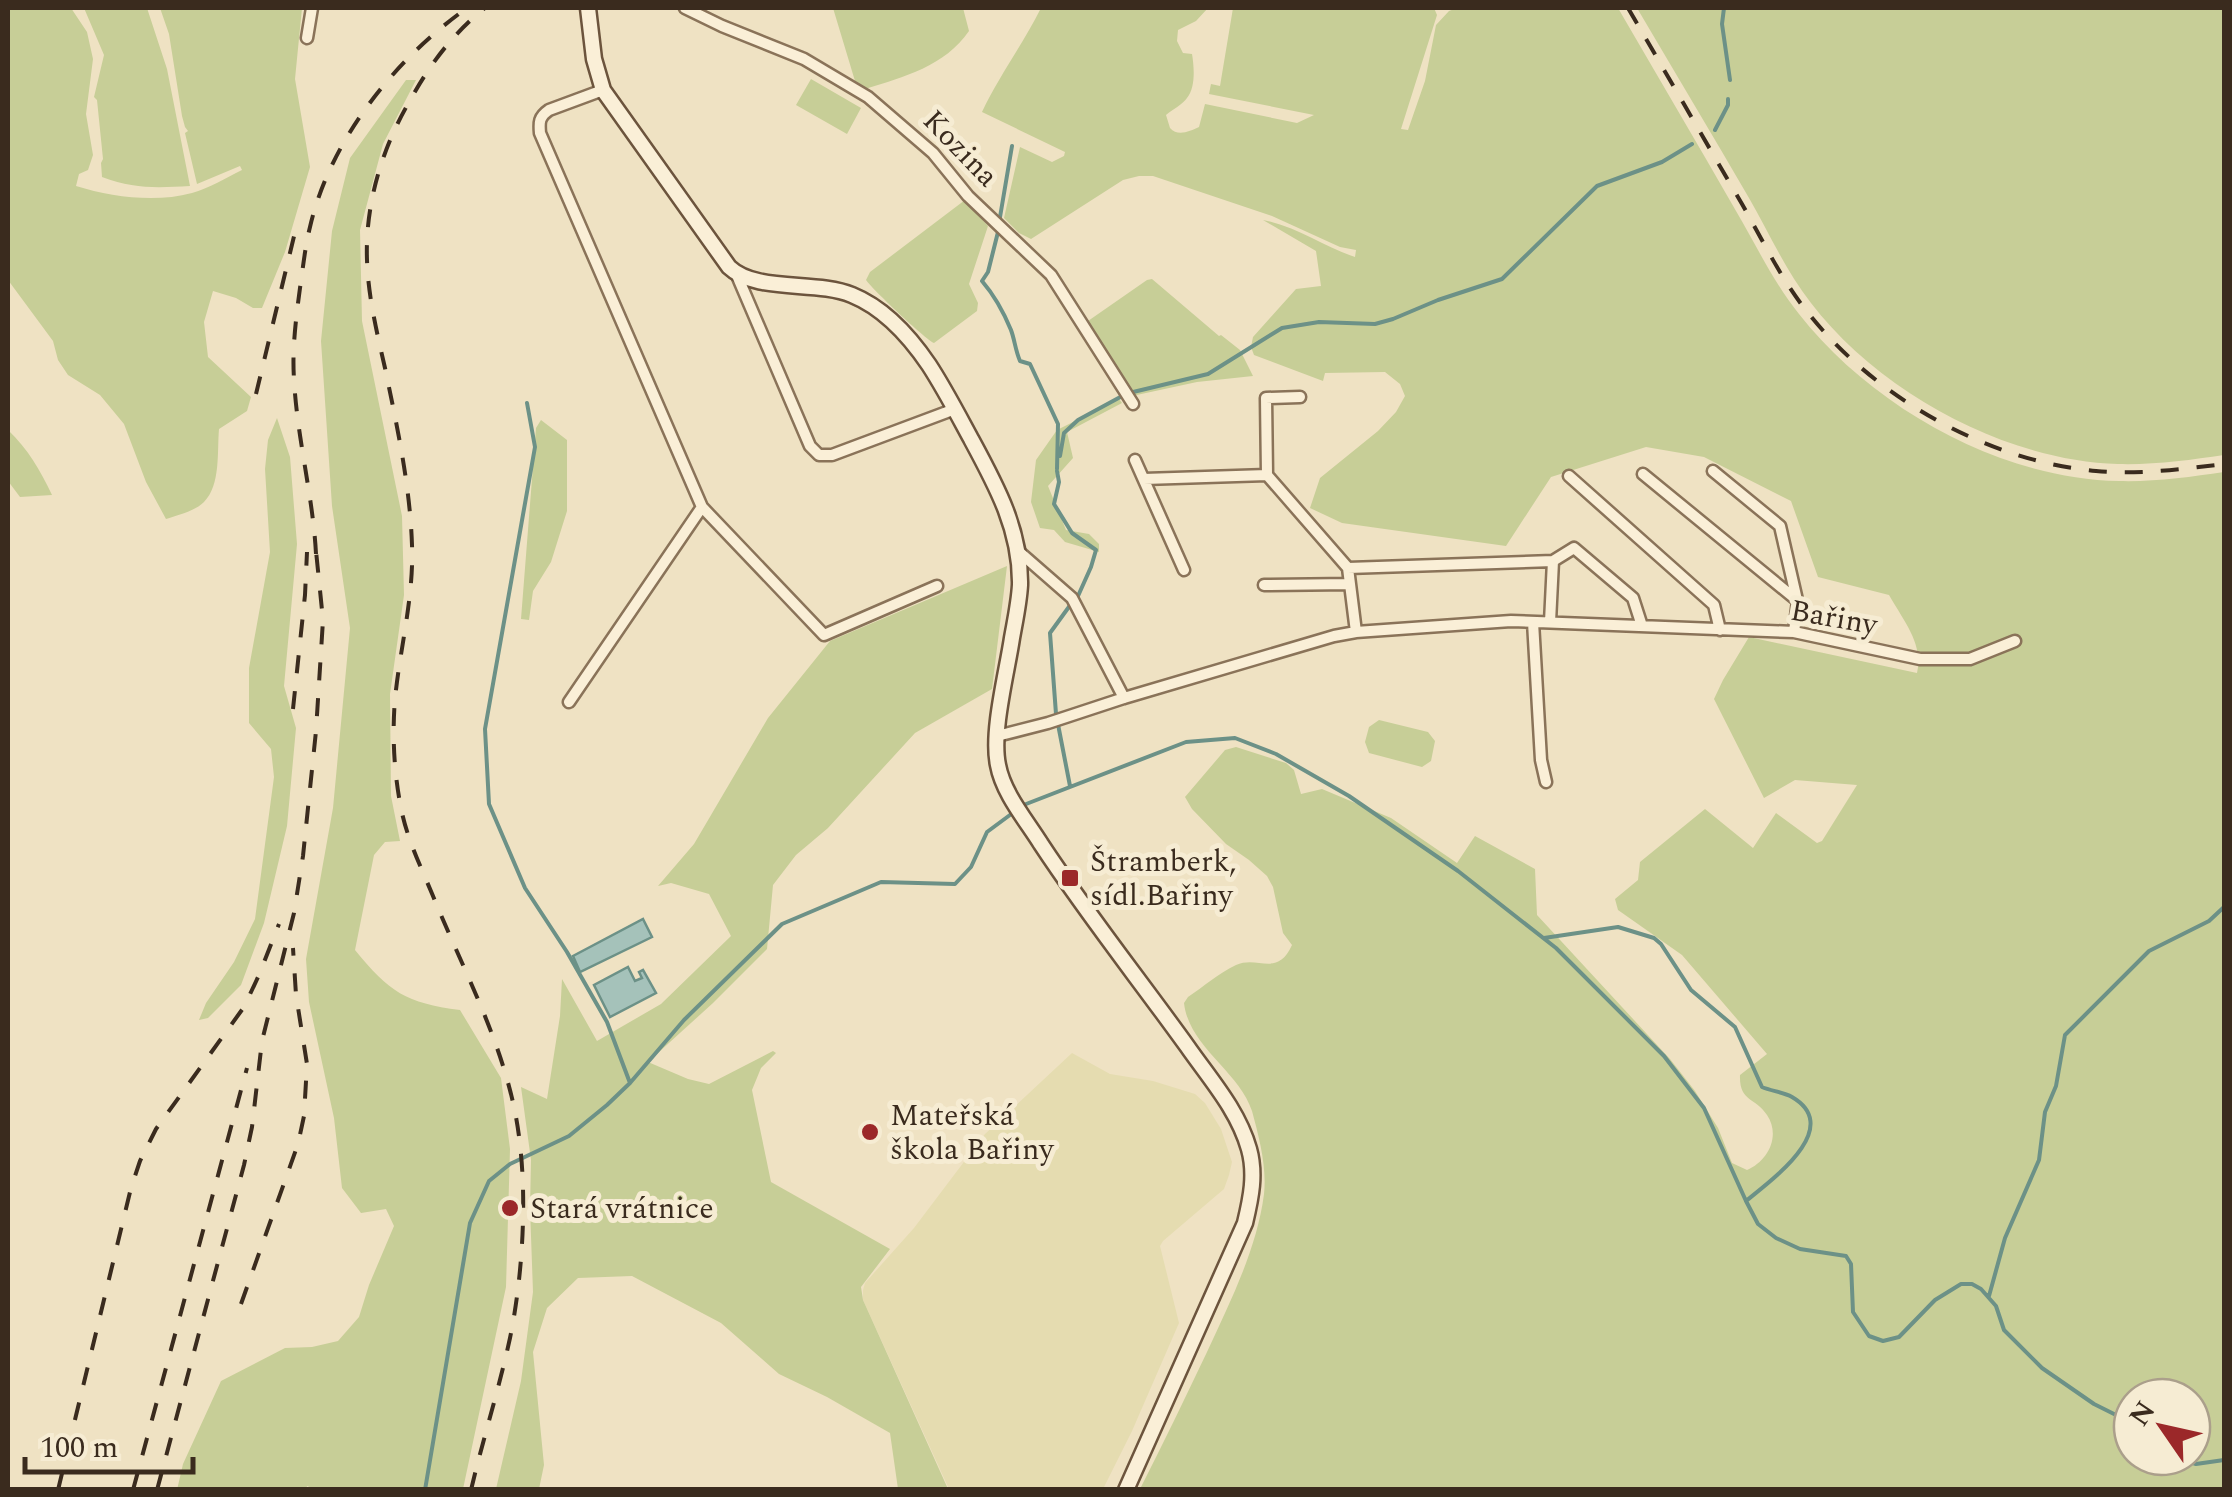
<svg xmlns="http://www.w3.org/2000/svg" width="2232" height="1497" font-family="Spectral,serif">
	<style>
		.farmland { fill: #e5dcb0 }
		.green { fill: #c7ce97; fill-rule: evenodd }
		.water { fill: #a5c2ba; stroke: #6c9187; stroke-width: 2.5 }
		.lines { fill: none; stroke-linecap: round; stroke-linejoin: round }
		.stream { stroke: #6c9187; stroke-width: 4 }
		.minor-casing { stroke: #8a7359; stroke-width: 15 }
		.secondary-casing { stroke: #6c543d; stroke-width: 19 }
		.minor { stroke: #faefd7; stroke-width: 10 }
		.secondary { stroke: #faefd7; stroke-width: 14 }
		.rail { stroke: #3a2b1e; stroke-width: 4; stroke-dasharray: 18 18; stroke-linecap: butt }
		.poi-dot { fill: #9b2829; stroke: #f6ecd3; stroke-width: 4 }
		.labels { text-anchor: middle; stroke-width: 10; stroke-linejoin: round; paint-order: stroke }
		.street-label { font-size: 30px; fill: #3a2b1e; stroke: #f6ecd3 }
		.poi-label { font-size: 30px; fill: #3a2b1e; stroke: #f6ecd3; text-anchor: start }
	</style>
	<rect width="100%" height="100%" fill="#efe2c3"/>
	<path class="farmland" d="M1072,1053L1110,1074L1153,1081L1195,1094L1205,1103L1221,1129L1232,1162L1229,1175L1224,1189L1163,1241L1160,1246L1179,1323L1132,1431L1103,1489H949L863,1300V1290L865,1283L914,1228L985,1134Z"/>
	<path class="green" d="M8,8H71L87,32L93,59L86,114L93,155L88,170L79,174L76,186C112,197 155,203 192,193C209,188 226,178 242,170L240,166L197,184L185,133L188,131L185,127L182,116L169,34L160,8H302L295,79L310,167L285,252L262,308H253L236,298L213,291L204,322L208,357L251,397L247,411L219,429C217,451 221,485 204,502C195,511 178,515 166,519L146,482L124,424L100,395L68,375L58,360L53,341L8,280Z
		M84,8H147L167,69L190,186C156,188 134,189 102,177L101,163L103,159L97,100L94,97L104,55Z
		M833,8H963L969,31C945,66 904,77 865,89L855,81Z
		M1041,8H1208L1196,21L1178,30L1177,41L1183,53L1192,54C1194,66 1196,87 1187,98C1183,104 1172,110 1166,115L1170,128C1178,137 1190,131 1199,127L1205,104L1297,123L1314,115L1209,94L1211,84L1220,86L1233,8H1434L1437,15L1401,129L1408,130L1425,81L1436,25L1449,11L1457,8H1618C1657,75 1697,143 1736,211C1756,245 1774,283 1799,314C1872,407 2000,479 2119,481C2154,482 2190,477 2224,472V1489H1140C1163,1444 1185,1398 1207,1352C1230,1302 1257,1249 1264,1194C1267,1167 1259,1137 1252,1111C1239,1071 1189,1047 1184,1003L1188,997C1203,987 1219,973 1236,965C1258,955 1277,978 1292,945L1283,933L1273,887L1267,876L1249,860L1226,844L1192,809L1185,797L1225,750L1236,747L1286,763L1294,770L1301,794L1322,789L1391,818L1457,863L1475,836L1535,869L1537,915L1670,1059L1695,1091L1718,1128L1732,1163L1747,1170C1768,1161 1781,1136 1767,1115C1755,1097 1739,1102 1740,1075L1767,1054L1682,955L1618,910L1615,899L1638,880L1640,862L1705,809L1753,848L1776,813L1817,843L1822,841L1857,785L1795,780L1764,798L1714,699L1723,680L1749,637L1917,673C1924,644 1903,620 1889,595L1818,577L1791,501L1704,457L1646,447L1551,477L1506,546L1342,523L1310,508L1320,478L1378,431L1396,412L1405,396L1400,384L1385,372L1325,373L1323,381L1254,355L1251,347L1253,337L1296,289L1321,286L1316,251L1263,220C1296,226 1324,247 1355,257L1356,250L1340,247L1272,216L1153,176H1139L1123,180L1031,239L1019,233L1004,218L1020,147L1052,162L1064,156L1065,152L982,112C999,76 1023,44 1041,8ZM2132,1397H2192V1457H2132Z
		M1637,8H2224V455C2190,460 2154,465 2118,464C2006,461 1879,392 1811,303C1786,271 1769,233 1749,198C1712,134 1674,71 1637,8Z
		M811,79L861,108L847,134L796,105Z
		M406,80H416L383,144L360,230L362,321L402,516L404,595L390,694L391,796L400,841L385,842L374,855L355,950C389,992 406,1003 460,1010L501,1078L510,1149L506,1287L463,1489L317,1490L307,1486L306,1490H177L183,1464L221,1381L285,1348L312,1347L338,1341L359,1317L369,1285L394,1226L386,1209L361,1213L342,1188L334,1118L309,1002L306,959L333,808L350,628L332,506L321,341L332,231L350,158Z
		M965,200L988,226L969,284L978,303L977,311L934,343C925,339 871,288 866,280L870,272Z
		M1152,279L1219,336L1221,335L1240,350L1253,376L1197,382L1132,396L1088,326V321L1147,280Z
		M1119,399L1122,403L1067,432L1073,458L1048,486L1066,530L1089,534L1099,544V552L1065,542L1054,530L1040,528L1031,502L1036,460L1057,430Z
		M277,418L290,457L297,544L284,686L296,728L287,826L264,923L241,985L208,1018L199,1020L206,1003L234,962L255,919L274,777L271,749L249,723V668L270,552L265,469L268,440Z
		M541,420L567,440V511L551,562L533,591L529,620L521,619L536,428Z
		M8,430C28,449 40,470 52,495L20,497L8,481Z
		M1007,566L992,689L915,733L828,828L796,855L773,885L767,949L713,1003L648,1062L688,1079L709,1084L773,1051L776,1053L761,1068L752,1090L771,1182L890,1249L861,1287L863,1300L948,1489H898L890,1433L827,1397L779,1374L721,1323L632,1276L578,1278L547,1308L533,1352L544,1465L539,1489H496L521,1381L533,1292L530,1208L531,1160L521,1087L547,1099L560,1016L562,979L597,1041L661,1004L731,936L709,894L671,883L658,886L694,844L768,718L830,641Z
		M1379,720L1428,732L1435,741L1431,761L1422,767L1369,753L1365,742L1369,727Z"/>
	<path class="water" d="M643,919L652,937L580,972L573,956Z
		M628,967L635,981L642,978L639,972L643,970L656,993L610,1017L594,985Z"/>
	<g class="lines">
		<path class="stream" d="M1724,8L1722,24L1730,80
			M1715,130L1728,105V99
			M999,223L1012,146
			M998,232L988,272L982,281C994,295 1004,313 1011,330C1015,341 1015,349 1020,361L1030,364L1058,424L1057,469
			M1129,393L1208,374L1282,328L1319,322L1375,324L1393,319L1438,300L1502,279L1597,186L1662,162L1692,144
			M527,403L535,447L485,729L489,804L525,888L567,952L607,1022L630,1083
			M1060,456L1064,433L1078,420L1124,395
			M1057,471L1059,482L1054,504L1072,533L1096,550L1091,567L1078,596
			M1070,786L1056,714L1050,633L1071,604
			M1021,806L1186,742L1235,738L1276,754L1349,796L1458,871L1556,948L1664,1056L1704,1108L1746,1201L1758,1224L1776,1238L1800,1249L1846,1256L1851,1264L1853,1312L1869,1336L1883,1341L1899,1337L1935,1300L1961,1284H1972L1981,1289L1996,1306L2004,1330L2042,1368L2094,1404L2118,1416L2132,1429
			M1544,938L1618,927L1654,938L1661,944L1691,990L1735,1027L1762,1087C1771,1091 1783,1092 1792,1097C1845,1128 1770,1181 1746,1201
			M1989,1296L2005,1238L2039,1160L2045,1112L2056,1086L2065,1035L2149,951L2209,921L2224,907
			M2176,1457L2196,1464L2224,1460
			M425,1490L470,1223L489,1181L510,1164L569,1136L607,1105L630,1083L684,1020L782,924L881,882L955,884L971,867L987,832L1014,812"/>
		<defs>
			<path id="minor" d="M685,8L722,26L804,59L868,97L933,153L968,196L1051,275L1133,404
				M307,38L312,8
				M603,90L549,110C539,117 539,122 540,133L702,507L824,635L937,586
				M736,273L810,446L819,455H832L955,409
				M1300,397L1266,398L1267,475L1348,568L1356,632
				M1135,460L1184,570
				M1713,471L1780,526L1797,600
				M1643,474L1798,601L1794,632
				M1569,476L1714,605L1720,630
				M1144,479L1267,475
				M1017,550L1072,598L1124,698
				M1348,568L1553,561L1574,548L1633,598L1642,626
				M1264,585L1350,584
				M1533,622L1541,760L1546,782
				M1550,622L1553,561
				M569,702L702,507
				M997,736L1048,723L1124,698L1334,636L1356,632L1511,621L1794,632L1920,659H1970L2015,641"/>
			<path id="secondary" d="M588,8L594,59L603,90L729,267C756,293 816,280 852,295C884,308 910,337 929,365C944,388 957,413 970,437C996,485 1021,530 1020,585C1019,603 1015,621 1012,638C1007,672 991,732 998,765C1003,793 1026,820 1041,844C1087,914 1138,978 1187,1046C1210,1079 1238,1110 1249,1149C1256,1174 1251,1198 1245,1223L1126,1490"/>
		</defs>
		<use href="#minor" class="minor-casing"/>
		<use href="#secondary" class="secondary-casing"/>
		<use href="#minor" class="minor"/>
		<use href="#secondary" class="secondary"/>
		<path class="rail" d="M1628,8C1666,73 1704,139 1742,204C1762,239 1780,277 1805,309C1872,396 1986,461 2096,471C2139,475 2182,469 2224,464
			M256,394L296,228
			M316,554C313,496 297,438 294,379C292,349 296,318 300,288C303,268 305,247 310,227C330,140 395,59 467,8
			M293,709L305,595L307,552
			M241,1304L298,1144L304,1116L307,1064L296,995L293,948
			M58,1490L131,1188L140,1161L156,1129L244,1007L259,975L279,924
			M133,1490L247,1068
			M157,1490L244,1165L252,1127L262,1041L294,913L303,856L316,731L323,620L315,541
			M471,1490C483,1439 499,1389 510,1338C522,1280 527,1204 520,1145C511,1056 466,977 433,896C421,867 407,839 401,808C394,773 392,735 395,699C400,648 414,597 412,545C410,485 397,426 385,368C377,333 368,296 367,260C365,206 381,151 408,104C428,67 452,34 485,8"/>
	</g>
	<g class="poi-dot">
		<rect x="1060" y="868" width="20" height="20" rx="5"/>
		<circle cx="870" cy="1132" r="10"/>
		<circle cx="510" cy="1208" r="10"/>
	</g>
	<g class="labels">
		<g class="street-label">
			<text transform="translate(961 148) rotate(46)" y="10">Kozina</text>
			<text transform="translate(1834 617) rotate(10)" y="10">Bařiny</text>
		</g>
		<g class="poi-label">
			<text x="1090" y="871">Štramberk,<tspan x="1090" dy="34">sídl.Bařiny</tspan></text>
			<text x="890" y="1125">Mateřská<tspan x="890" dy="34">škola Bařiny</tspan></text>
			<text x="530" y="1218">Stará vrátnice</text>
		</g>
	</g>
	<rect width="2232" height="1497" fill="none" stroke="#3a2b1e" stroke-width="20"/>
	<g transform="translate(2162 1427) rotate(304)"><circle r="48" fill="#f6ecd3" stroke="#ab9f8b" stroke-width="2.5"/>
	<path d="M0-8L18 38L0 25L-18 38Z" fill="#9b2829"/>
	<text y="-15" font-size="28" font-weight="bold" text-anchor="middle" fill="#3a2b1e">N</text>
	</g>
	<path d="M25 1457v15h168v-15" fill="none" stroke="#3a2b1e" stroke-width="5"/>
	<text x="40" y="1457" font-size="30" fill="#3a2b1e" stroke="#f6ecd3" stroke-width="8" paint-order="stroke">100 m</text>
</svg>
